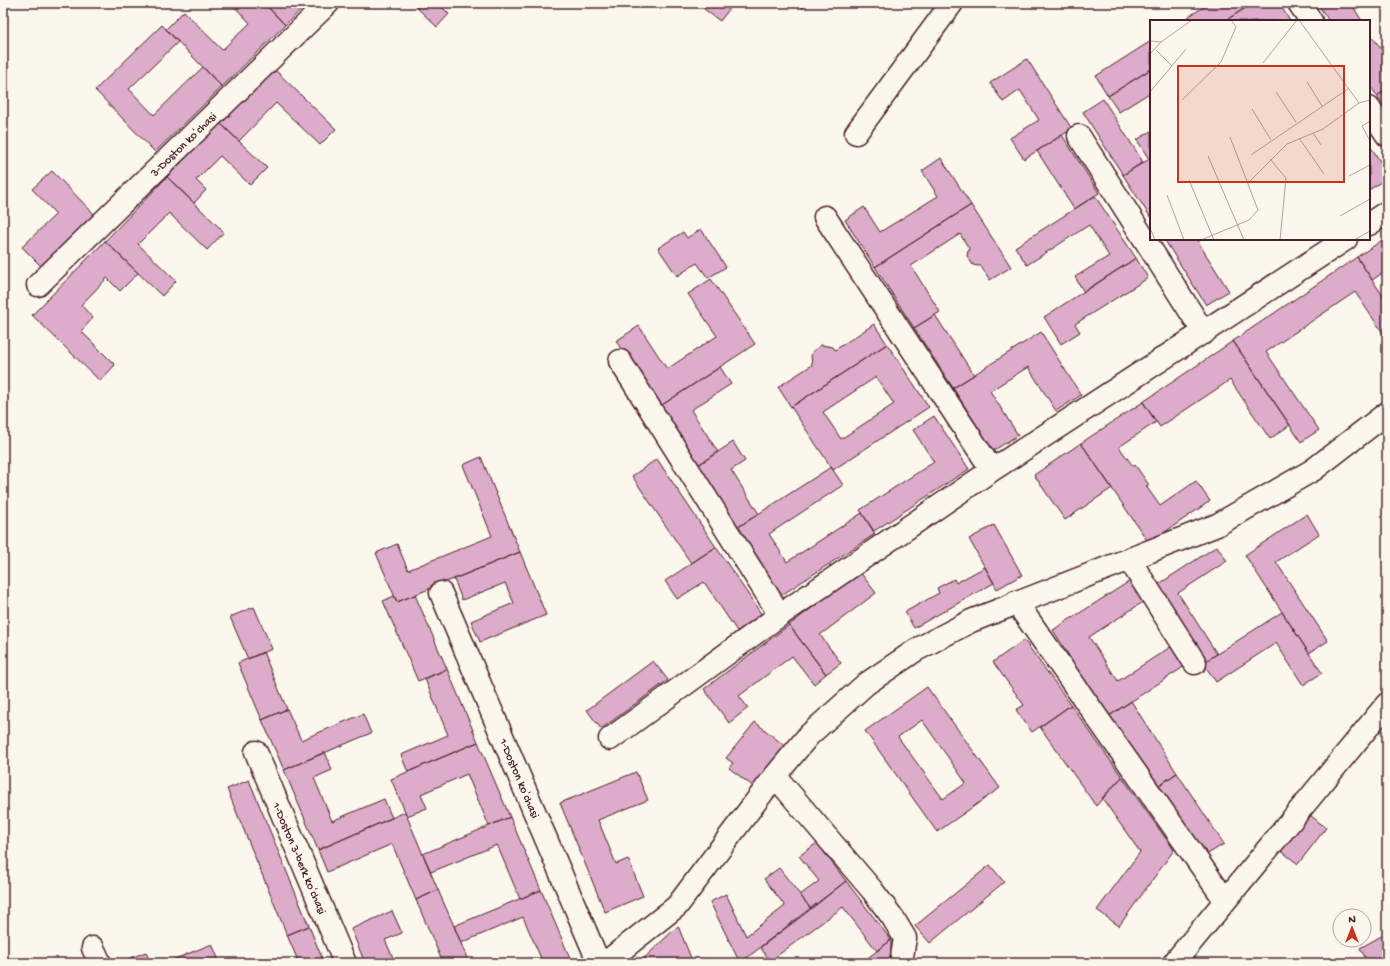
<svg xmlns="http://www.w3.org/2000/svg" width="1390" height="966" font-family="'Gochi Hand',sans-serif">
	<style>
		.building { fill: #ddacca; stroke: #4a1f2b; fill-rule: evenodd }
		.lines { fill: none; stroke-linecap: round; stroke-linejoin: round }
		.minor-casing { stroke: #4a1f2b; stroke-width: 25 }
		.minor { stroke: #fbf7ec; stroke-width: 22 }
		.labels { text-anchor: middle; stroke-width: 3.5; stroke-linejoin: round; paint-order: stroke }
		.street-label { font-size: 12px; fill: #4a1f2b; stroke: #fbf7ec }
		.inset-road { fill: none; stroke: #b4a19f; stroke-width: 1 }
		.view { fill: #c8321e; fill-opacity: 0.15; stroke: #c8321e; stroke-width: 2 }
		.inset-edge { fill: none; stroke: #4a1f2b; stroke-width: 2 }
	</style>
	<rect width="100%" height="100%" fill="#fbf7ec"/>
	<filter id="ink" filterUnits="userSpaceOnUse"><feTurbulence type="fractalNoise" baseFrequency=".025" numOctaves="2"/><feDisplacementMap in="SourceGraphic" scale="8" xChannelSelector="R" yChannelSelector="G"/><feConvolveMatrix kernelMatrix="1 2 1 2 8 2 1 2 1" color-interpolation-filters="sRGB"/></filter>
	<g filter="url(#ink)">
		<path class="building" d="M231,3H264L285,25L222,87L166,29L184,11L222,50L250,23Z
			M268,3H308L285,25L266,5Z
			M412,3H438L449,14L437,27Z
			M708,3H734L720,21L704,9Z
			M796,3H807L803,8Z
			M1210,3H1253L1225,21H1190L1188,17Z
			M1253,3H1279L1290,21H1225Z
			M1317,3H1351L1362,21H1329Z
			M162,25L178,42L129,89L154,115L203,67L222,87L155,152L95,90Z
			M1369,32L1387,57V89L1377,96L1369,84Z
			M1151,41V69L1108,96L1096,76Z
			M1027,59L1072,129L1024,159L1010,138L1039,120L1020,90L1003,102L990,83Z
			M3,61L9,66L3,72Z
			M273,68L336,129L320,145L276,103L239,141L220,123Z
			M1151,69V92L1119,112L1108,96Z
			M1387,89V112L1377,96Z
			M1103,99L1143,162L1123,175L1083,112Z
			M220,123L267,168L250,185L220,156L196,180L206,190L194,203L167,177Z
			M1151,131V158L1149,159L1137,140Z
			M1062,135L1099,193L1074,209L1037,151Z
			M1369,144L1387,172V178L1369,190Z
			M941,158L971,205L875,267L845,220L864,207L880,232L938,196L922,171Z
			M1151,158V218L1123,175Z
			M52,171L96,216L42,267L22,247L56,214L32,189Z
			M167,177L224,232L207,250L169,213L138,244L176,281L162,296L105,241Z
			M1095,196L1136,258L1084,292L1075,277L1109,256L1089,225L1027,265L1015,247Z
			M971,205L1011,267L990,280L980,265L978,266L973,265L967,256L968,251L970,250L960,234L911,266L940,312L914,328L875,267Z
			M701,229L726,267L708,278L697,263L677,276L658,248L683,232L687,238Z
			M1387,237V270L1372,280L1357,257Z
			M1164,239H1202L1198,242L1229,291L1206,305Z
			M105,241L138,273L120,291L107,278L81,305L93,318L81,331L115,365L100,381L32,315Z
			M1357,257L1387,302V339L1355,292L1266,352L1319,430L1301,442L1233,341Z
			M1136,258L1148,278L1075,324L1080,332L1061,344L1044,317Z
			M711,279L755,344L659,407L616,341L639,326L667,369L717,336L688,294Z
			M935,315L974,375L953,388L914,328Z
			M874,324L887,344L791,407L778,387L812,365L811,355L813,351L821,345L833,347L835,350Z
			M1041,332L1081,395L1056,411L1028,367L990,391L1018,435L993,451L953,388Z
			M1233,341L1290,425L1270,439L1230,380L1160,427L1143,402Z
			M887,344L929,407L833,470L791,407ZM876,377L894,404L841,439L823,412Z
			M720,367L731,384L691,410L718,452L698,465L659,407Z
			M1143,402L1156,422L1119,447L1133,466L1135,465L1149,485L1146,486L1160,506L1196,481L1210,501L1149,543L1081,443Z
			M934,416L969,469L874,531L860,510L934,462L913,430Z
			M733,442L745,461L731,470L759,514L735,529L695,467Z
			M1081,443L1112,488L1065,520L1034,475Z
			M481,457L520,552L397,602L376,553L397,544L408,570L492,536L463,465Z
			M657,459L716,547L691,563L632,476Z
			M831,467L843,485L769,534L787,562L862,513L875,534L780,596L735,529Z
			M1307,514L1319,534L1276,562L1328,641L1309,653L1245,555Z
			M994,525L1022,575L997,589L969,539Z
			M1217,546L1227,561L1178,593L1217,654L1203,663L1153,588Z
			M716,547L764,618L739,634L704,582L677,599L665,581Z
			M520,552L546,615L480,642L471,621L514,603L505,583L462,600L454,579Z
			M985,567L994,583L914,628L905,612L939,593L937,588L954,579L956,583Z
			M860,572L876,593L820,635L841,663L826,674L789,625Z
			M1130,581L1143,602L1089,637L1118,681L1172,646L1185,666L1109,716L1090,688L1085,690L1067,662L1071,659L1053,630Z
			M415,595L447,669L418,681L383,601L394,596L397,602Z
			M254,607L272,649L248,659L230,617Z
			M1282,612L1322,673L1303,685L1276,643L1216,682L1203,663Z
			M789,625L826,674L814,684L792,656L739,696L748,708L729,723L704,689Z
			M1024,640L1071,705L1032,732L1016,710L1024,705L993,662Z
			M263,652L287,709L262,720L238,663Z
			M653,661L668,680L601,729L587,710Z
			M447,669L478,742L408,772L401,755L448,735L425,679Z
			M927,687L1000,788L937,832L865,731ZM922,720L966,783L943,799L898,737Z
			M1131,701L1177,773L1155,788L1109,716Z
			M1071,705L1122,777L1096,806L1040,727Z
			M287,709L301,740L363,714L371,733L284,770L262,720Z
			M755,722L786,747L754,787L729,768L733,763L726,758Z
			M478,742L510,817L489,826L467,774L421,794L427,808L407,816L391,779Z
			M325,752L332,770L314,778L332,821L384,799L392,818L318,850L284,770Z
			M636,772L648,800L598,820L616,864L628,859L643,896L605,912L560,803Z
			M1177,773L1224,844L1201,858L1155,788Z
			M1122,777L1174,850L1119,926L1097,910L1140,852L1102,798Z
			M249,780L309,926L287,935L227,789Z
			M1305,811L1326,828L1298,864L1276,847Z
			M405,812L438,890L416,900L392,844L327,872L318,850Z
			M510,817L541,890L520,899L497,845L431,872L423,854Z
			M817,843L846,881L811,909L800,895L819,881L799,856Z
			M990,865L1004,882L930,943L915,926Z
			M779,868L811,909L740,963L710,902L726,894L746,936L785,906L764,879Z
			M846,881L891,940L877,951L843,907L770,961L760,947Z
			M438,890L454,926L469,963H443L416,900Z
			M541,890L572,963H543L523,917L461,943L454,926Z
			M392,911L402,933L385,940L395,962L365,963L351,929Z
			M309,926L324,963H299L287,935Z
			M678,926L693,963H639Z
			M1387,933V960L1382,963H1368L1360,948Z
			M891,940V963H861L877,951Z
			M212,944L220,963H165Z
			M146,952L150,963H121L120,962Z"/>
		<g class="lines">
			<defs>
				<path id="minor" d="M1299,3L1311,21
					M1369,108L1387,135
					M856,133L952,3
					M1079,136L1204,333
					M825,217L992,470
					M1369,224L1387,212
					M38,285L328,3
					M620,361L780,615
					M1129,559L1195,663
					M441,593L599,963
					M1016,602L1225,900
					M610,739L780,615L992,470L1346,239
					M256,752L345,963
					M775,776L872,890L893,918L905,938L901,963
					M93,948L100,963
					M605,963L677,906L775,776L809,735L866,684L916,650L971,621L1217,525L1313,470L1387,413
					M1174,963L1387,704"/>
			</defs>
			<use href="#minor" class="minor-casing"/>
			<use href="#minor" class="minor"/>
		</g>
	</g>
	<g class="labels">
		<g class="street-label">
			<text transform="translate(183 144) rotate(-44)" y="4">3-Doston koʻchasi</text>
			<text transform="translate(520 778) rotate(67)" y="4">1-Doston koʻchasi</text>
			<text transform="translate(300 858) rotate(67)" y="4">1-Doston 3-berk koʻchasi</text>
		</g>
	</g>
	<g transform="translate(1150 20)">
		<rect width="220" height="220" fill="#fbf7ec"/>
		<path class="inset-road" d="M149,0L209,83M0,21L11,22L42,0M6,30L22,46M0,34L11,22M113,43L147,0M157,62L172,86M0,72L36,29M126,72L146,102M32,80L71,42L86,7L81,0M102,89L121,120M220,101L212,106L220,121M163,113L171,125M149,118L174,154M101,135L198,69M58,136L94,220M120,139L136,158L130,220M199,156L220,145M39,160L64,220M99,162L137,124L173,109L209,83L220,80M17,175L34,220M190,196L220,179M0,208L5,220M51,220L99,200L108,190L80,117M204,220L220,211"/>
		<path class="view" d="M28,46H194V162H28Z"/>
		<rect width="220" height="220" class="inset-edge"/>
	</g>
	<rect width="1390" height="966" fill="none" stroke="#fbf7ec" stroke-width="16"/>
	<rect x="8" y="8" width="1374" height="950" fill="none" stroke="#4a1f2b" stroke-width="1.5" filter="url(#ink)"/>
	<g transform="translate(1352 928)"><circle r="19" fill="#fbf7ec" stroke="#b4a19f"/>
	<path d="M0-3L7 15L0 10L-7 15Z" fill="#c8321e"/>
	<text y="-6" font-size="11" font-weight="bold" text-anchor="middle" fill="#4a1f2b">N</text>
	</g>
</svg>
